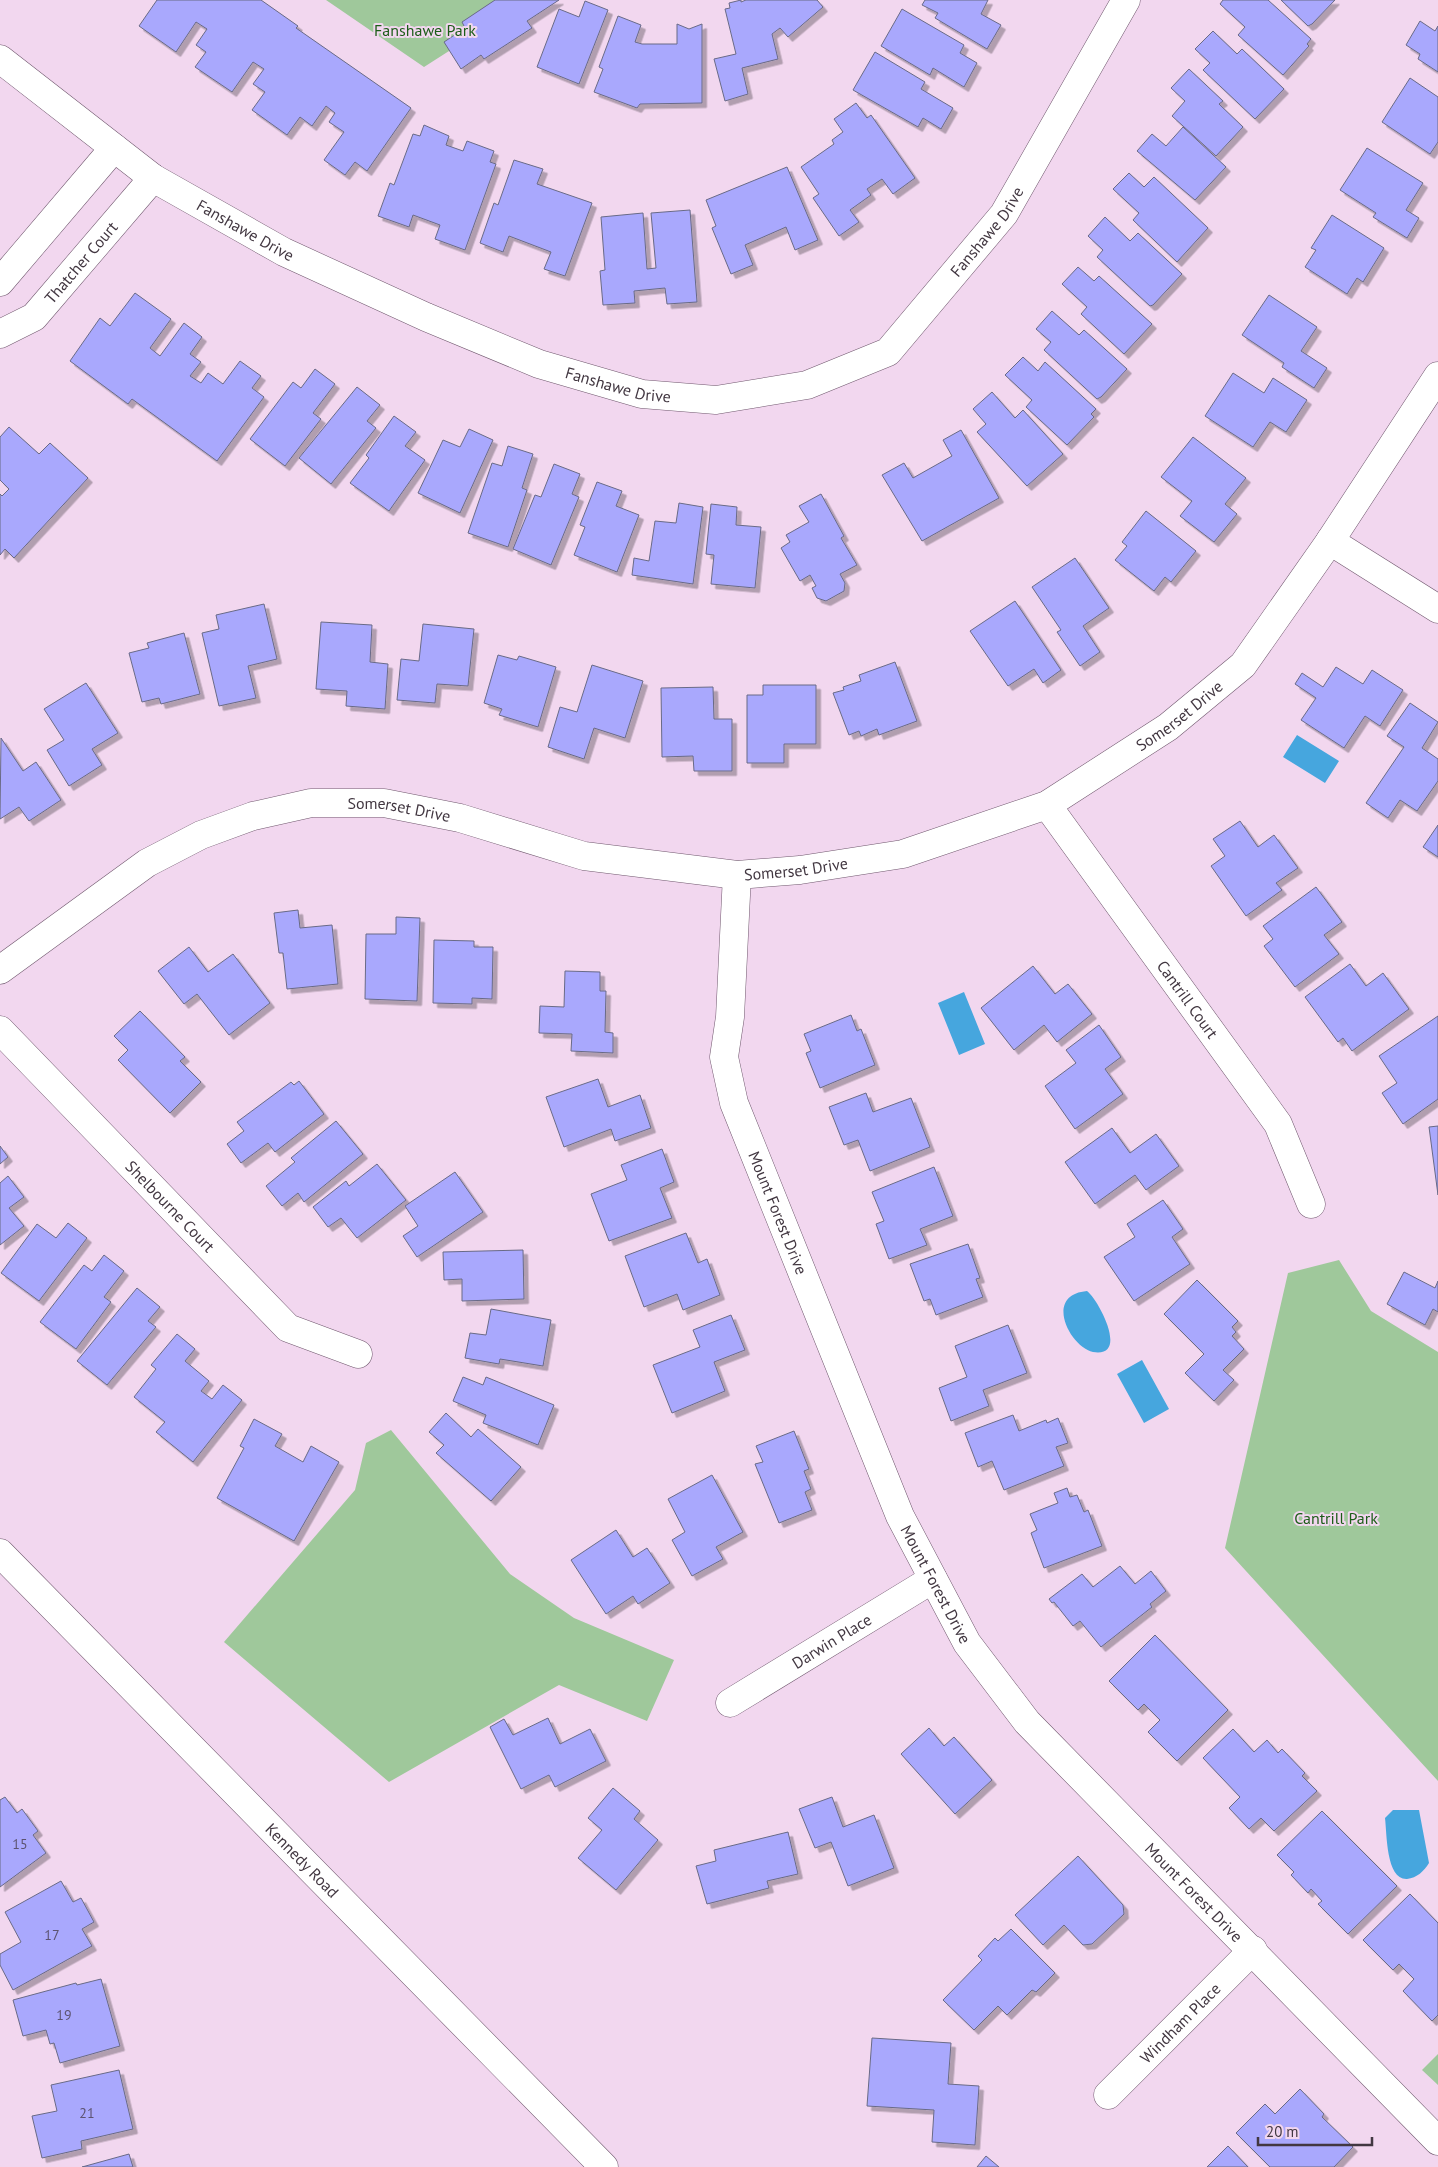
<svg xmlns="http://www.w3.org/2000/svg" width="1438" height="2167" font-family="'PT Sans',sans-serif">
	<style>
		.green { fill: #9fc89b }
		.water { fill: #46a6de }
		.building { fill: #a9a8fd; stroke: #696a86; filter: url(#shadow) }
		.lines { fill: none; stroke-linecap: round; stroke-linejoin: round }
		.minor-casing { stroke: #70586e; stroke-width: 29 }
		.tertiary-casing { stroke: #70586e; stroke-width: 29 }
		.secondary-casing { stroke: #70586e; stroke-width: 29 }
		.minor { stroke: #fff; stroke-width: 28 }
		.tertiary { stroke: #fff; stroke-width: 28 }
		.secondary { stroke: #fff; stroke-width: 28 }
		.labels { text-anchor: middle; stroke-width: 4; stroke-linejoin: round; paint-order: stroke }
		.number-label { font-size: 14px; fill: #5c5370 }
		.park-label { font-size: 16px; fill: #1c5d18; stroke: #f2d7ef }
		.street-label { font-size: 16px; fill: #423741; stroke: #f2d7ef }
	</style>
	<defs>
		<filter id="shadow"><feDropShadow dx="4.5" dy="4.5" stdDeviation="0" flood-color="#0004"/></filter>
	</defs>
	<rect width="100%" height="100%" fill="#f2d7ef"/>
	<path class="green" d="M326,0H529L424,67Z
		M1339,1260L1371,1311L1438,1352V1781L1225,1548L1288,1273Z
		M391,1430L510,1574L574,1618L674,1660L647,1721L559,1685L389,1782L224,1642L355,1490L366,1443Z
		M1438,2054V2085L1422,2070Z"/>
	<path class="water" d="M1297,735L1339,761L1325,783L1283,757Z
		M964,992L985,1044L959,1055L938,1003Z
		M1087,1291C1098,1299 1130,1358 1093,1352C1070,1347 1043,1295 1087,1291Z
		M1142,1360L1169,1409L1144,1423L1117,1374Z
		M1393,1810H1419L1429,1863C1424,1871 1417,1878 1407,1879C1386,1880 1387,1834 1385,1818Z"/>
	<path class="building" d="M157,0H261L298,26L296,28L411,108L367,171L355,162L345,175L324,160L344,132L329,122L335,113L326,106L312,126L300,117L287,135L252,110L265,92L253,84L264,69L253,62L232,92L195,67L206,52L196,45L207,29L196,22L176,52L139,26Z
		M495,0H559L527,21L532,28L484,59L481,55L461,69L444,42L465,28L462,22Z
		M741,0V2L746,0H817L823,7L788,37L780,28L772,34L778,59L742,68L748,94L725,101L714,59L736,54L725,9L730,8L729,3Z
		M925,0H988L981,14L1001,25L987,49L935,18L938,13L922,5Z
		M1223,0H1268L1311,39L1307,44L1309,46L1283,75L1238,35L1245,27L1220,4Z
		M1281,0H1335L1312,24L1308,26Z
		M585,1L608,10L579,84L537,67L559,9L579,17Z
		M902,9L964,45L960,53L977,63L964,87L933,68L930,75L881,46Z
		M618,16L641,25L635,42L642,44H677V24L689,29L702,24V103L640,104L637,108L594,92L603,69L599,67Z
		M1420,21L1435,31L1438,26V72L1418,59L1420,54L1406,45Z
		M1213,31L1237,54L1242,49L1284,89L1255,119L1203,70L1210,63L1195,49Z
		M875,52L925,82L921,89L953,108L941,129L923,118L918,127L853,90Z
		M1189,69L1223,101L1219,104L1243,127L1216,156L1172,116L1185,101L1171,88Z
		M1410,78L1438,97V142L1430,154L1382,122Z
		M856,103L867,118L871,115L915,178L893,194L882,179L867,189L871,195L850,210L859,222L839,236L813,198L819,194L801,167L834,144L832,140L843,132L834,119Z
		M424,125L449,136L446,145L463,151L467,141L494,151L490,162L496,164L465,250L435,239L440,225L413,215L409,227L378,216L390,183L394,185L413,134L420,136Z
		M1183,127L1226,167L1195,200L1137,151L1152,134L1166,146Z
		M1367,148L1423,183L1406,210L1419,218L1407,238L1373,217L1376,213L1340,190Z
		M514,160L543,169L537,184L592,203L565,276L544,269L551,252L509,236L503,252L480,243L494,203L498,205Z
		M787,167L818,240L795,250L786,227L745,245L753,265L731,274L712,228L716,226L706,200Z
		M1129,173L1144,187L1154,177L1208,228L1177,262L1133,220L1139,213L1113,189Z
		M690,210L697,302L667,304L665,288L634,291L635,303L603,305L600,271L605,270L601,217L643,213L647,269L656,268L651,213Z
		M1332,215L1384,248L1363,282L1357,278L1347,294L1305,267L1316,250L1311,248Z
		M1105,217L1130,241L1138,233L1182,274L1153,305L1150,306L1097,257L1103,250L1088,236Z
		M1078,267L1094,281L1099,276L1152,324L1124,354L1081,314L1087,307L1062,284Z
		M135,293L171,319L150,348L160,356L184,323L202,337L190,354L201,362L190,376L201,383L208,373L223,384L240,361L261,376L252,388L264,397L217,461L132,399L128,404L70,361L100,318L110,326Z
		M1269,295L1317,327L1301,351L1327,368L1314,388L1282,367L1284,363L1242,335Z
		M1052,311L1079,335L1084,330L1127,369L1101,397L1097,399L1044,350L1051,342L1036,329Z
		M1023,357L1038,371L1045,362L1096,409L1091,414L1094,417L1067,445L1026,407L1032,400L1005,375Z
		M315,369L335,384L313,413L321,419L285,466L250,439L293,382L301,388Z
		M1233,373L1264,393L1273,378L1307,400L1286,432L1270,422L1253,447L1205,416Z
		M357,387L380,405L367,421L376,428L331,484L299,458Z
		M992,392L1015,418L1023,410L1063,454L1027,486L977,432L986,424L973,409Z
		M394,416L416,432L405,446L425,460L389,511L350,483L369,458L366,455Z
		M9,427L39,454L50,443L88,478L14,558L5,549L0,555V494L2,496L9,489L0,480V437Z
		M469,429L493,440L460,513L418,493L443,440L460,447Z
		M961,430L999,498L922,541L882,475L904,463L913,478L952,456L943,440Z
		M1193,437L1246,478L1225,504L1237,514L1214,542L1180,516L1192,501L1161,477Z
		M508,446L533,454L522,488L527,490L508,547L468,533L492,463L502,466Z
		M554,464L580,474L572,494L579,497L551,565L513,549L535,495L541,497Z
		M597,482L622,491L616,506L639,515L617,572L574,555L585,527L580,525Z
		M821,494L844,536L841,538L857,565L840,574L845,583L844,591L826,601L817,598L812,588L816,586L810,575L800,581L781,548L790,542L786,535L809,522L799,506Z
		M679,503L703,507L693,584L632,575L634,558L649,561L655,521L676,523Z
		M711,504L737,507L736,525L761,527L755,588L711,584L714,555L706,554Z
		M1146,511L1196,551L1171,582L1165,577L1154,591L1115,560L1127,546L1122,542Z
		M1075,558L1109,608L1083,626L1100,652L1080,666L1057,632L1061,630L1032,587Z
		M1015,601L1061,670L1043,683L1034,669L1008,686L970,631Z
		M264,604L277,659L248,666L256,698L219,706L202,633L219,629L216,615Z
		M321,622L372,625L370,662L388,664L385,709L346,706L347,691L316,689Z
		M423,624L474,629L468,686L437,684L435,703L397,700L401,659L419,661Z
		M184,633L200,694L161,704L159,698L142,702L129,653L149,648L147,643Z
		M498,655L517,660L519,656L556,667L538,727L499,715L502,709L484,703Z
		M895,662L917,721L879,735L877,729L861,736L859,731L849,735L833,693L844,690L843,687L861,681L859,675Z
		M592,665L643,681L625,738L594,728L584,759L548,747L560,707L577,712Z
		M1336,667L1363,684L1372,670L1403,690L1380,726L1365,716L1344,748L1301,720L1316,698L1295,684L1302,673L1323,687Z
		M86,683L118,733L92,749L102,765L69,786L47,750L64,740L44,709Z
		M763,685H816V744H784V763H747V695H763Z
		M713,687L714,719H732V771H694L693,756L662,757L661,688Z
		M1410,703L1438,722L1422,748L1438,759V781L1417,811L1400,800L1388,818L1366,803L1404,747L1387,736Z
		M1,738L23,771L36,762L61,800L29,821L19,807L0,819Z
		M1240,821L1258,847L1274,835L1298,868L1276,883L1282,890L1246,916L1211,866L1225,856L1213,839Z
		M1438,825V857L1423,847Z
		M1316,887L1342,922L1324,935L1339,954L1295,987L1264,946L1273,939L1263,926Z
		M298,910L300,928L332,925L338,984L287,989L283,953H279L274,913Z
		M396,917L420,918L417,1001L365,999L366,934H396Z
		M434,940L474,941V947H493L492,999L472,998V1004L433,1003Z
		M189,947L208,972L233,954L270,1003L229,1035L197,994L184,1004L158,971Z
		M1350,964L1366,986L1383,973L1409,1009L1352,1051L1343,1038L1338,1042L1305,997Z
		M1033,966L1055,994L1068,984L1092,1014L1057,1042L1044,1025L1014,1050L981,1008Z
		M565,971L600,972V991H606L605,1032L613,1033V1053L571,1051L572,1034L539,1033L540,1006L564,1007Z
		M140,1011L185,1057L180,1061L201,1082L170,1113L118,1060L128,1050L114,1036Z
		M851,1015L857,1031L861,1029L875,1065L820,1088L806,1053L811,1051L804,1034Z
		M1438,1016V1099L1403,1124L1382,1093L1397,1083L1379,1056Z
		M1099,1025L1121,1057L1105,1069L1123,1094L1075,1129L1045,1086L1076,1063L1066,1050Z
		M598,1079L608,1107L640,1095L651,1128L615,1141L611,1129L564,1147L546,1097Z
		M299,1081L324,1114L275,1152L268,1143L241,1163L227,1144L244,1131L237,1122L291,1082L294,1085Z
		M866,1093L873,1112L911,1098L930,1147L870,1171L858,1140L844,1145L829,1107Z
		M336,1121L363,1154L304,1202L298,1193L282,1206L266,1186L295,1162L291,1158Z
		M1438,1126V1195L1429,1127Z
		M1112,1128L1130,1153L1156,1134L1179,1166L1146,1190L1135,1175L1095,1204L1065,1162Z
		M0,1146L8,1157L0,1164Z
		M662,1149L674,1182L660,1188L672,1218L609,1241L591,1194L627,1180L621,1165Z
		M377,1164L406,1200L357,1238L341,1218L328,1227L313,1207L346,1181L349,1186Z
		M934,1167L953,1216L920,1229L927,1245L889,1259L876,1224L884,1221L872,1192Z
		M455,1172L483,1212L417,1257L403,1236L418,1226L405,1206Z
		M8,1176L24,1197L9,1208L24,1226L0,1245V1183Z
		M1163,1200L1183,1229L1172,1237L1190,1264L1134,1301L1104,1257L1135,1237L1127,1224Z
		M68,1223L87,1238L39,1301L1,1273L37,1224L56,1238Z
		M686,1233L698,1263L707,1259L720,1295L683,1310L677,1294L644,1307L625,1256Z
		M968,1244L980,1278L976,1279L983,1297L936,1315L930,1299L924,1301L910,1264Z
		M523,1250L524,1299L462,1301V1279L444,1280L443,1252Z
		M104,1255L124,1271L104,1297L111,1302L76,1349L40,1322L84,1265L92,1271Z
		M1404,1272L1435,1288L1438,1281V1312L1433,1309L1425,1325L1387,1304Z
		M1197,1280L1238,1321L1232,1327L1236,1332L1232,1336L1244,1349L1223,1370L1234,1380L1214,1401L1185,1373L1204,1354L1164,1314Z
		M137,1288L160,1307L148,1321L156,1327L107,1385L77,1361Z
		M491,1309L551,1320L543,1366L500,1359L499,1364L465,1358L470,1333L486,1335Z
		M731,1315L745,1350L714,1362L725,1391L672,1413L653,1365L700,1347L693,1330Z
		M1008,1325L1027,1373L983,1390L989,1406L951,1421L939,1388L967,1377L955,1346Z
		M177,1334L195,1349L185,1361L209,1381L201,1391L212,1399L223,1385L242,1400L193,1462L156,1432L165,1422L134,1397L156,1369L151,1365Z
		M463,1377L483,1385L486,1377L554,1405L538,1445L483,1423L486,1415L453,1401Z
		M446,1413L471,1437L478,1429L521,1467L491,1501L436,1453L444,1445L429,1432Z
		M1013,1415L1019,1431L1046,1420L1047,1423L1058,1418L1068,1443L1056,1447L1064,1466L1004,1490L992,1461L978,1467L965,1433Z
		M254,1419L282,1434L275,1446L303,1462L311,1446L339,1462L294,1541L217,1498L244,1448L240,1446Z
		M794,1431L809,1469L804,1471L811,1489L805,1492L812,1510L779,1523L755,1464L763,1462L756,1446Z
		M712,1475L743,1532L716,1547L723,1559L692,1576L672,1540L685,1532L668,1499Z
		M1067,1488L1070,1497L1077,1495L1084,1512L1088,1510L1102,1546L1044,1568L1031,1533L1037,1530L1030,1514L1058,1503L1054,1493Z
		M616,1530L633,1557L647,1548L670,1583L638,1604L633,1596L606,1614L571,1560Z
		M1120,1566L1135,1584L1151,1571L1166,1591L1150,1604L1152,1607L1101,1647L1080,1621L1073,1626L1054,1602L1052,1603L1049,1599L1082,1574L1093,1587Z
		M1155,1635L1228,1710L1177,1761L1148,1732L1160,1720L1144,1704L1138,1710L1109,1681Z
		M548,1718L560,1744L590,1729L606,1761L555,1787L549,1775L521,1789L490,1727L504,1719L513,1735Z
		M929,1728L944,1746L954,1737L992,1780L955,1814L901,1754Z
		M1233,1729L1254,1752L1267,1740L1278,1753L1282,1749L1305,1773L1302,1776L1317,1791L1274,1831L1261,1818L1249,1829L1229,1808L1240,1797L1203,1758Z
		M613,1788L640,1811L634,1819L658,1840L616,1890L578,1858L602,1830L588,1818Z
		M5,1797L17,1813L22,1809L38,1831L33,1835L46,1853L0,1887V1800Z
		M832,1797L843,1827L874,1815L894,1868L848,1886L831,1842L815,1848L799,1809Z
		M1322,1811L1397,1886L1348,1934L1318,1904L1322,1901L1311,1889L1308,1893L1291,1875L1294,1872L1277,1855Z
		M788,1832L798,1874L767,1881L769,1888L707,1904L696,1866L716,1861L714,1850Z
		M1078,1856L1123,1905L1124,1914L1092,1944L1083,1945L1064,1925L1043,1945L1015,1915Z
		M61,1881L73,1902L81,1898L94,1922L82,1929L92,1946L13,1990L0,1965V1954L21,1942L5,1912Z
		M1410,1894L1438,1923V2015L1432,2021L1403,1991L1414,1979L1399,1964L1393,1970L1363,1940Z
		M1011,1929L1055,1973L1036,1992L1032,1990L1007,2015L998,2006L974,2030L943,2000L982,1960L978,1956L995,1938L998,1941Z
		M101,1979L120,2046L60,2063L54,2043L50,2044L46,2030L23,2036L13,2000L76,1983L77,1985Z
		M872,2038L951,2043L948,2084L979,2086L975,2145L932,2142L934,2110L867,2106Z
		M119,2070L133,2129L81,2141L82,2149L42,2158L32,2116L57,2111L51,2085Z
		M1300,2089L1324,2114L1322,2117L1353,2147L1334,2167H1270L1236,2133L1265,2104L1275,2114Z
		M1228,2146L1248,2167H1207Z
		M129,2154L133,2167H82Z
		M986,2156L999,2167H977Z"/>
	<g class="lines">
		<defs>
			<g id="minor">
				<path id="s1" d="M0,59L153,178L284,252L426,317L539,364L642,394L716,400L807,385L888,352L1004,214L1126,0"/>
				<path d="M0,282L114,148"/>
				<path id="s2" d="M0,334L34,317L153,178"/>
				<path d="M1330,541L1438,609"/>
				<path id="s3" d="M1047,805L1278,1124L1311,1204"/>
				<path id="s4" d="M737,875L730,1017L724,1057L734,1103L900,1516L967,1643L1027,1722L1438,2141"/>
				<path id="s5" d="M0,1030L288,1328L358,1354"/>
				<path id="s6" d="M730,1703L933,1579"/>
				<path id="s7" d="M1108,2095L1253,1950"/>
			</g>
			<g id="tertiary">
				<path id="s8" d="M0,970L147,863L201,835L253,816L311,803H384L460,818L584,856L737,875L800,870L903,854L1047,805L1168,727L1243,665L1330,541L1438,376"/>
			</g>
			<g id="secondary">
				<path id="s9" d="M0,1553L604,2167"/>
			</g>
		</defs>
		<use href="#minor" class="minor-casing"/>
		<use href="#tertiary" class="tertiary-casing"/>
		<use href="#secondary" class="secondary-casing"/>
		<use href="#minor" class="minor"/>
		<use href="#tertiary" class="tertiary"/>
		<use href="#secondary" class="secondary"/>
	</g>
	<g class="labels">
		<g class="number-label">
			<text x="20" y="1849">15</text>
			<text x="52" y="1940">17</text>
			<text x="64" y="2020">19</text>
			<text x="87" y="2118">21</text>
		</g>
		<g class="park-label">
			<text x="425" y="36">Fanshawe Park</text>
			<text x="1336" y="1524">Cantrill Park</text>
		</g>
		<g class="street-label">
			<text dy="6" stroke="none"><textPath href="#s1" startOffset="300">Fanshawe Drive</textPath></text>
			<text dy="6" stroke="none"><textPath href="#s1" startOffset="1140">Fanshawe Drive</textPath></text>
			<text dy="6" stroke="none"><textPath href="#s2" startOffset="110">Thatcher Court</textPath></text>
			<text dy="6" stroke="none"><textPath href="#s1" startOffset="705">Fanshawe Drive</textPath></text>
			<text dy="6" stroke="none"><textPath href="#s8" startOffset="1271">Somerset Drive</textPath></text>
			<text dy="6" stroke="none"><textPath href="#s8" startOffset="446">Somerset Drive</textPath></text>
			<text dy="6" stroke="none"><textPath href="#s8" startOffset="851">Somerset Drive</textPath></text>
			<text dy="6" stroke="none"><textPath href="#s3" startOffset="240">Cantrill Court</textPath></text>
			<text dy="6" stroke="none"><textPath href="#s5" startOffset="245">Shelbourne Court</textPath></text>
			<text dy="6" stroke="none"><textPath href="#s4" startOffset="348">Mount Forest Drive</textPath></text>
			<text dy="6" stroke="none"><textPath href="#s4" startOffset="752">Mount Forest Drive</textPath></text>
			<text dy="6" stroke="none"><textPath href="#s6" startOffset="119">Darwin Place</textPath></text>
			<text dy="6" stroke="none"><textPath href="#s9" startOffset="431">Kennedy Road</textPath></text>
			<text dy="6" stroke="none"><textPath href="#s4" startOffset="1156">Mount Forest Drive</textPath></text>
			<text dy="6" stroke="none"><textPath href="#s7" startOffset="102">Windham Place</textPath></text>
		</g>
	</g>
	<path d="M1258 2137v8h114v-8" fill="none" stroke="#423741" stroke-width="2.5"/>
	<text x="1266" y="2137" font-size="15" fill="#423741" stroke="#f2d7ef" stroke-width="4" paint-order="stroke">20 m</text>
</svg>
